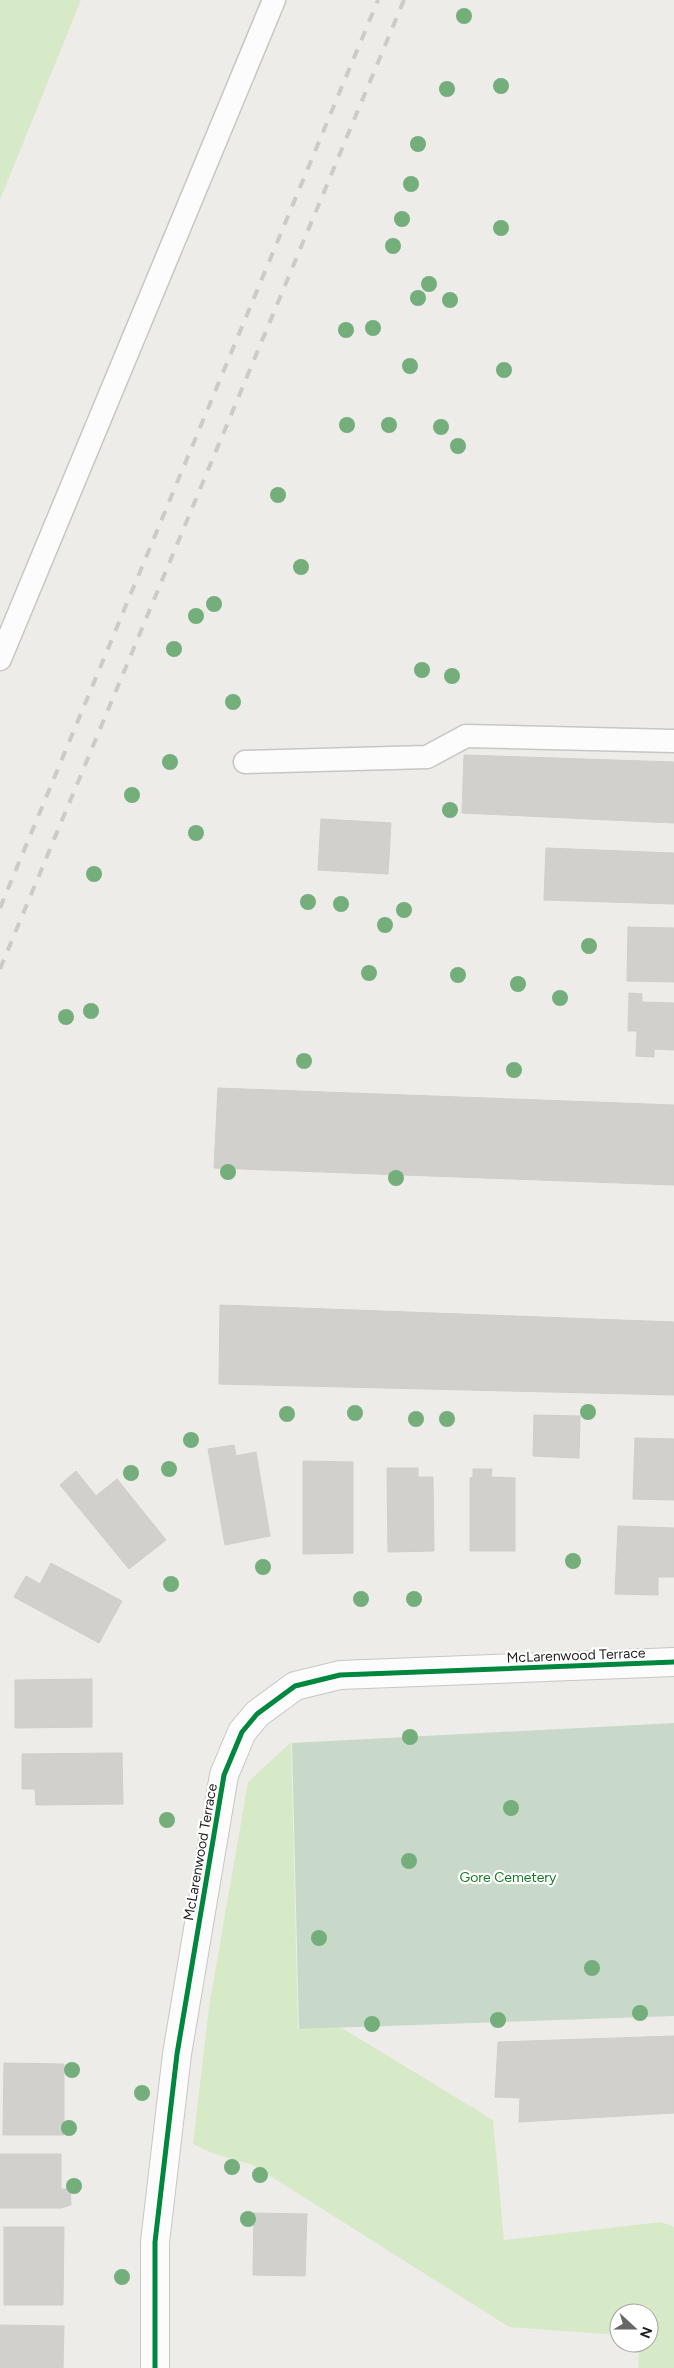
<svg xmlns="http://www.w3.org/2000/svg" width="674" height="2368" font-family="Figtree,sans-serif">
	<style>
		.grass { fill: #d7eac8 }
		.cemetery { fill: #c8d8c9 }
		.building { fill: #d2d0cd; stroke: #d1ceca }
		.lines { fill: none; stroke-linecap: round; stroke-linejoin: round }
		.service-casing { stroke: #c6c6c4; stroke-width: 25 }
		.minor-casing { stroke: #c6c6c4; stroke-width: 30 }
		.service { stroke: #fcfcfc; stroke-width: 22 }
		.minor { stroke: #fcfcfc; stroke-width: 28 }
		.rail { stroke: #cbcbca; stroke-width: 4; stroke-dasharray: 10 10; stroke-linecap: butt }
		.cycleway-casing { stroke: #fff; stroke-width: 8 }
		.cycleway { stroke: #00873e; stroke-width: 5 }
		.tree { fill: #73ae7b }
		.labels { text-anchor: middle; stroke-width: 4.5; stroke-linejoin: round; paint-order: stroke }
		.street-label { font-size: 14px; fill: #1f1f1f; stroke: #fff }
		.park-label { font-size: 14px; fill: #0f7b22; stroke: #fff }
	</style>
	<rect width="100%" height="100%" fill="#eeece8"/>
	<path class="grass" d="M0,0H81L0,200Z
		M291,1742L298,2029L342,2028L493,2120L504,2240L661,2222L674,2227V2368H638L640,2343H649V2313H619V2335L509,2327L253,2165L212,2153L193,2144L209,2007L248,1782Z"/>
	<path class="cemetery" d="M674,1723V2016L299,2029L292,1743Z"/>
	<path class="building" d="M464,755L674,762V823L462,813Z
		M321,819L391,823L388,874L318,870Z
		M546,848L674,853V904L544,900Z
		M628,927L674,928V982L627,981Z
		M629,993L642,994V1002L674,1003V1050L654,1049V1057L636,1056L637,1031H628Z
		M218,1088L674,1105V1185L214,1168Z
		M220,1305L674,1322V1395L219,1384Z
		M534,1415L580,1416L579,1458L533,1456Z
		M635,1438L674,1439V1500L633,1499Z
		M234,1445L236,1456L256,1452L270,1536L225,1545L208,1449Z
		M303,1461L353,1462V1553L303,1554Z
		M387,1468H418V1477H433L434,1551L388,1552Z
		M473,1469H492L491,1477L515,1478V1551H470V1478L473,1477Z
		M76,1471L96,1496L117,1479L166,1540L129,1569L60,1485Z
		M618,1526L674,1528V1577H658V1595L615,1594Z
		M51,1563L122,1601L99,1643L14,1597L26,1576L40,1584Z
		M92,1679V1727L15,1728V1680Z
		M122,1753L123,1804L36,1805L35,1789H22V1754Z
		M674,2036V2113L519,2122L520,2098L495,2097L498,2042Z
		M4,2063L64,2064V2135H3Z
		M0,2154H61V2189H70L71,2205L61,2208H0Z
		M254,2213L307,2214L305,2276L253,2275Z
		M4,2227H64L63,2305H4Z
		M0,2325L64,2326L63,2368H0Z"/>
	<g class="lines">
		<defs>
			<path id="service" d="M0,659L274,0
				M245,762L427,757L466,736L674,741"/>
			<path id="minor" d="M155,2368V2242L177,2054L224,1775L242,1732L257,1714L295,1686L340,1675L674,1662"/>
		</defs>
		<use href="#service" class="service-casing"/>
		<use href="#minor" class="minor-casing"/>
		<use href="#service" class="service"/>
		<use href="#minor" class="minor"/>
		<path class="rail" d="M0,908L378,0
			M0,969L404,0"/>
		<defs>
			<path id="cycleway" d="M155,2368V2242L177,2054L224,1775L242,1732L257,1714L295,1686L340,1675L674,1662"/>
		</defs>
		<use href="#cycleway" class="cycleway-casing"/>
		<use href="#cycleway" class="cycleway"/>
	</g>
	<g class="tree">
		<circle cx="464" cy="16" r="8"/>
		<circle cx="501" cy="86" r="8"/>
		<circle cx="447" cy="89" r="8"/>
		<circle cx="418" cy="144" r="8"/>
		<circle cx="411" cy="184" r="8"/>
		<circle cx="402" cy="219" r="8"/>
		<circle cx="501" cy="228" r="8"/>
		<circle cx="393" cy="246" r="8"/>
		<circle cx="429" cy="284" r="8"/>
		<circle cx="418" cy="298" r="8"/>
		<circle cx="450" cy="300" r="8"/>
		<circle cx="373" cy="328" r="8"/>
		<circle cx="346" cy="330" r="8"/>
		<circle cx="410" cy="366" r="8"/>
		<circle cx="504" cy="370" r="8"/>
		<circle cx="347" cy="425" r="8"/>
		<circle cx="389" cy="425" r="8"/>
		<circle cx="441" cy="427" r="8"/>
		<circle cx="458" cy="446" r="8"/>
		<circle cx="278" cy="495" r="8"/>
		<circle cx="301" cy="567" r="8"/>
		<circle cx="214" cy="604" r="8"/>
		<circle cx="196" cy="616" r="8"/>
		<circle cx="174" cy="649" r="8"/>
		<circle cx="422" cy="670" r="8"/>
		<circle cx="452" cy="676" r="8"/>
		<circle cx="233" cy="702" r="8"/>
		<circle cx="170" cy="762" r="8"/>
		<circle cx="132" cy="795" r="8"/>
		<circle cx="450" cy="810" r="8"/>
		<circle cx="196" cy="833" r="8"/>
		<circle cx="94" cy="874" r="8"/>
		<circle cx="308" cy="902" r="8"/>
		<circle cx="341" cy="904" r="8"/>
		<circle cx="404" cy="910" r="8"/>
		<circle cx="385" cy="925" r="8"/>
		<circle cx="589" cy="946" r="8"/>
		<circle cx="369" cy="973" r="8"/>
		<circle cx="458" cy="975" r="8"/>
		<circle cx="518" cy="984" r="8"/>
		<circle cx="560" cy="998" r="8"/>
		<circle cx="91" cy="1011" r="8"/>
		<circle cx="66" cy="1017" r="8"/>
		<circle cx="304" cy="1061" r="8"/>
		<circle cx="514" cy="1070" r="8"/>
		<circle cx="228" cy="1172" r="8"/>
		<circle cx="396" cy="1178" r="8"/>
		<circle cx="588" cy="1412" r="8"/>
		<circle cx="355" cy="1413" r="8"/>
		<circle cx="287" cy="1414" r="8"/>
		<circle cx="416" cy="1419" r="8"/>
		<circle cx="447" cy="1419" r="8"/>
		<circle cx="191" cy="1440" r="8"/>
		<circle cx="169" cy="1469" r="8"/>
		<circle cx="131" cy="1473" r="8"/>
		<circle cx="573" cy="1561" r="8"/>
		<circle cx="263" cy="1567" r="8"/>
		<circle cx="171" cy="1584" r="8"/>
		<circle cx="361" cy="1599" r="8"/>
		<circle cx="414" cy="1599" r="8"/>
		<circle cx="410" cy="1737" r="8"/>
		<circle cx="511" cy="1808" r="8"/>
		<circle cx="167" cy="1820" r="8"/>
		<circle cx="409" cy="1861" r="8"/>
		<circle cx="319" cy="1938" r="8"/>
		<circle cx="592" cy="1968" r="8"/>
		<circle cx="640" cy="2013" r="8"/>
		<circle cx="498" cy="2020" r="8"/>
		<circle cx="372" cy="2024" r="8"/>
		<circle cx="72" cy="2070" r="8"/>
		<circle cx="142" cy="2093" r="8"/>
		<circle cx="69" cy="2128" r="8"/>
		<circle cx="232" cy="2167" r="8"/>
		<circle cx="260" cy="2175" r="8"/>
		<circle cx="74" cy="2186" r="8"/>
		<circle cx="248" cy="2219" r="8"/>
		<circle cx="122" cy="2277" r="8"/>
	</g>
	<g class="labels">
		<g class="street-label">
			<text transform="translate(576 1655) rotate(-2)" y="5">McLarenwood Terrace</text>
			<text transform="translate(200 1852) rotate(-80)" y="5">McLarenwood Terrace</text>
		</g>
		<g class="park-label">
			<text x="508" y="1882">Gore Cemetery</text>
		</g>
	</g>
	<g transform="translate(634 2328) rotate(111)"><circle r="24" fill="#ffffff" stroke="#a5a5a5"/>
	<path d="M0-4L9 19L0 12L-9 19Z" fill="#676765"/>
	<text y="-8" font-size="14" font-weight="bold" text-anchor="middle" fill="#1f1f1f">N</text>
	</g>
</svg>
